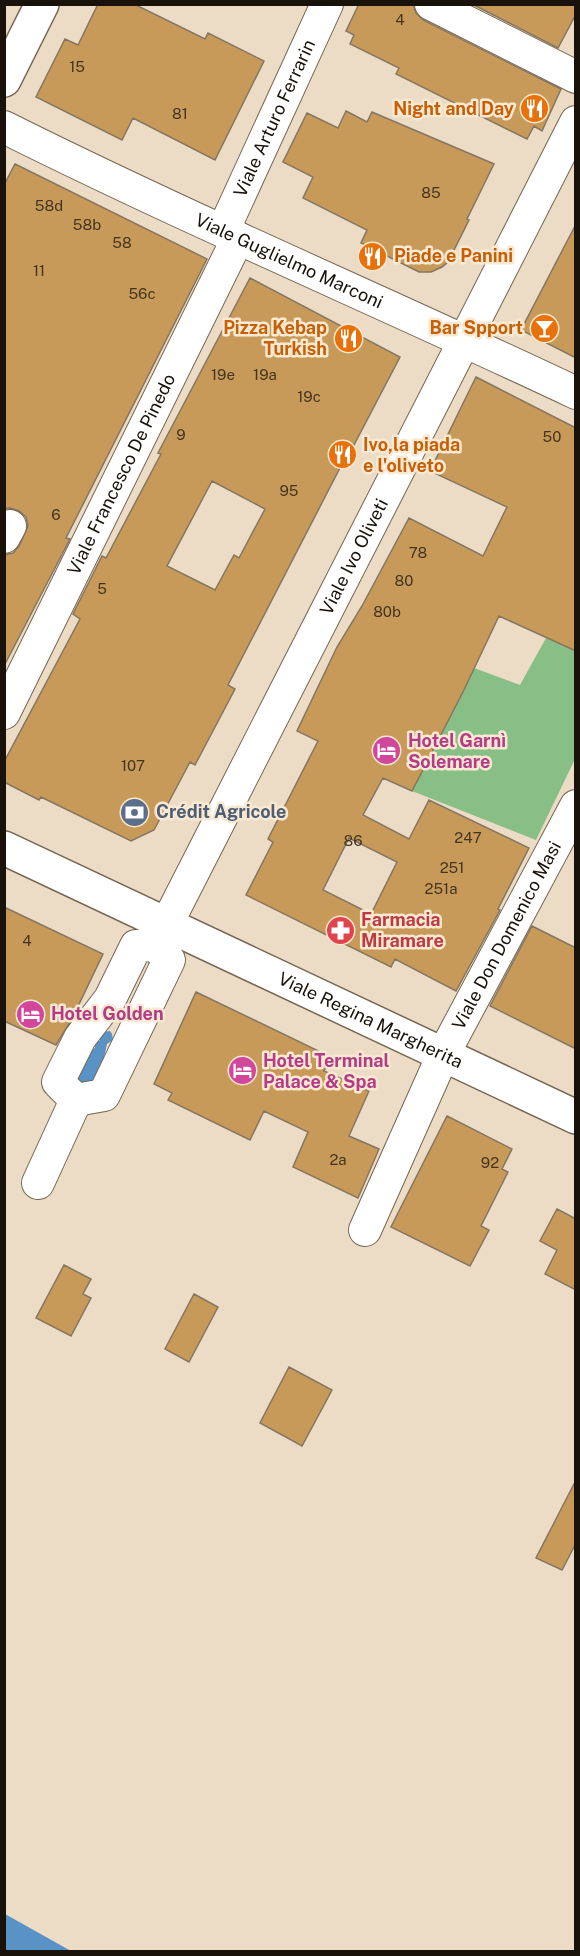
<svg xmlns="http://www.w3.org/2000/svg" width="580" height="1956" font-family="'Public Sans',sans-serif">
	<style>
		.green { fill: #87bf87 }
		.water { fill: #5993c6 }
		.building { fill: #c79a59; stroke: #857662; stroke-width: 1.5; fill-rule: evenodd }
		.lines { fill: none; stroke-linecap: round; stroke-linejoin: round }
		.street-casing { stroke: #756652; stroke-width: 34 }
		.secondary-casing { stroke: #756652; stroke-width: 36 }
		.street { stroke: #fff; stroke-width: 32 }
		.secondary { stroke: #fff; stroke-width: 33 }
		.labels { text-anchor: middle; stroke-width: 5; stroke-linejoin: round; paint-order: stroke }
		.number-label { font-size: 15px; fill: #44341e }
		.food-label { font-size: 18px; font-weight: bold; fill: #c56008; stroke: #fae9d2; text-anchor: end }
		.street-label { font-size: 18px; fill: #18120a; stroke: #fae9d2 }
		.hotel-label { font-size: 18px; font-weight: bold; fill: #b23c85; stroke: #fae9d2; text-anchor: start }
		.service-label { font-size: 18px; font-weight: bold; fill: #4e5e75; stroke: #fae9d2; text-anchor: start }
		.health-label { font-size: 18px; font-weight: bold; fill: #be3a42; stroke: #fae9d2; text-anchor: start }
	</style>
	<rect width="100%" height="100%" fill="#ecdcc5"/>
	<path class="green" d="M546,638L575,651V759L536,840L412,791L463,692L474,668L520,685Z"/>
	<path class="water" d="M110,1031L112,1034L113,1040L107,1044L97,1088L82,1084L74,1079L88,1051L95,1048V1041H100V1038L103,1032Z
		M5,1914L71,1951H5Z"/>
	<path class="building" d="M98,4H134L205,39L208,33L264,61L215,160L133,118L122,140L36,97L65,39L78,45Z
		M359,4H413L416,13L423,20L561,89L542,131L534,126L527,139L396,74L399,68L350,44L354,35L346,31Z
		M472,4H576V14L558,48Z
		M346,111L367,122L372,112L494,164L467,219L469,220L448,262L442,267L431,272H419L361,243L367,230L303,198L313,177L283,162L307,113L338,128Z
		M15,164L207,259L66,538L70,539L4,666V555L13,553L19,546L28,526L26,517L19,511L10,508L4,509V185Z
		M576,224V358L521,330Z
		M250,278L400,357L344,464H342L228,685L235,689L195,765L190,762L154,830L131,841L41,797L39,800L4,782V762L80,619L73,614L102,556L106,558L161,454L158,453ZM212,481L265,509L239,558L234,555L215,590L167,566Z
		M476,377L576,428V651L499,616L463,692L412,791L383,778L363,815L409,839L429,800L529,848L498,909L500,910L456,991L395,959L391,967L246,895L273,842L268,839L318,741L297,731L337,647L362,606L409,518L483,556L507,507L430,471ZM349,838L397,862L371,914L323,890Z
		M4,907L103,954L72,1019L56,1045L4,1021Z
		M532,926L576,948V1049L490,1006Z
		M196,992L331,1057L324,1071L369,1091L349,1136L379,1149L358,1198L293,1167L308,1132L264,1111L250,1140L168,1100L172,1093L154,1084Z
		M447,1116L512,1149L502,1169L508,1172L481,1226L489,1230L470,1266L391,1227Z
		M557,1209L574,1218L576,1214V1290L545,1274L557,1250L540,1241Z
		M64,1265L91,1279L83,1294L91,1298L71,1336L36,1318Z
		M194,1294L218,1307L189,1362L165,1349Z
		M289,1367L332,1390L302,1446L260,1423Z
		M576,1480V1543L562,1570L536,1558Z"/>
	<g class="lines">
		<defs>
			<g id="street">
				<path d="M431,4L576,77"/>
				<path id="s1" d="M4,127C192,221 386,303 576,393"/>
				<path id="s2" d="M223,231L327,4"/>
				<path d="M4,537L10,526"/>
				<path id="s3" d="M4,713L238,238"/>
				<path d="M76,1100L104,1095L169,960L156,945"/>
				<path id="s4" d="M38,1183L76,1100L58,1082L80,1038L110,999L136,946L156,945L576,122"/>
				<path id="s5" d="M365,1230L443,1055L576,806"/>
			</g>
			<g id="secondary">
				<path d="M4,80L42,4"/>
				<path id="s6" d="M4,848L576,1117"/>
			</g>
		</defs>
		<use href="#street" class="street-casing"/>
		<use href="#secondary" class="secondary-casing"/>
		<use href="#street" class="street"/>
		<use href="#secondary" class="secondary"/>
	</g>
	<defs>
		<symbol id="restaurant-disc" viewBox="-11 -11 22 22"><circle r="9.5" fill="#e8710a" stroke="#fae9d2"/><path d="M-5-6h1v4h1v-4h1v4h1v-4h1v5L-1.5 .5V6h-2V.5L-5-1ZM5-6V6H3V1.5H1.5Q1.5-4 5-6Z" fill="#fff"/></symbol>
		<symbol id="bar-disc" viewBox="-11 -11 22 22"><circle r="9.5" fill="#e8710a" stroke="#fae9d2"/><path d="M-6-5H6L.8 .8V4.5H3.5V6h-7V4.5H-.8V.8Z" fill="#fff"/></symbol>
		<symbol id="hotel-disc" viewBox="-11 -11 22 22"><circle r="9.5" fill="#d1479c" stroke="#fae9d2"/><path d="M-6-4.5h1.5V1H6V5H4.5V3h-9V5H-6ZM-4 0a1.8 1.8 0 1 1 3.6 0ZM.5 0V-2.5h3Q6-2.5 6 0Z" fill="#fff"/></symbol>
		<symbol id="bank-disc" viewBox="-11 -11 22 22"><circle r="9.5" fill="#5c6f8a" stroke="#fae9d2"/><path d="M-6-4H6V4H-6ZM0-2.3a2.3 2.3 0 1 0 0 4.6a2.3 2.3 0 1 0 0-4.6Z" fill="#fff"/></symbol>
		<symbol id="pharmacy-disc" viewBox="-11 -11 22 22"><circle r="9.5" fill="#e0444e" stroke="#fae9d2"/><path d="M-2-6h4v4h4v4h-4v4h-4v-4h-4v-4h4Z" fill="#fff"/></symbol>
	</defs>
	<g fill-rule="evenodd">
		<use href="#restaurant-disc" x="518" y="92" width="33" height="33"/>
		<use href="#restaurant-disc" x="356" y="240" width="33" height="33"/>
		<use href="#bar-disc" x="528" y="312" width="33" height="33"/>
		<use href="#restaurant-disc" x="332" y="322" width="33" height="33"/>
		<use href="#restaurant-disc" x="326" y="438" width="33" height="33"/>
		<use href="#hotel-disc" x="370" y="734" width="33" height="33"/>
		<use href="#bank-disc" x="118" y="796" width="33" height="33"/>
		<use href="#pharmacy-disc" x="324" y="914" width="33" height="33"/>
		<use href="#hotel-disc" x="14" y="998" width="33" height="33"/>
		<use href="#hotel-disc" x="226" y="1054" width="33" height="33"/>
	</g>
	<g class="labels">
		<g class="number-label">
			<text x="400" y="25">4</text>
			<text x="77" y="72">15</text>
			<text x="180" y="119">81</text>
			<text x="431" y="198">85</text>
			<text x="49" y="211">58d</text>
			<text x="87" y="230">58b</text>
			<text x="122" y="248">58</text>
			<text x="39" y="276">11</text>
			<text x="142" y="299">56c</text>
			<text x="223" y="380">19e</text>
			<text x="265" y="380">19a</text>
			<text x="309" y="402">19c</text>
			<text x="181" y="440">9</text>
			<text x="552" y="442">50</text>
			<text x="289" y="496">95</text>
			<text x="56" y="520">6</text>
			<text x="418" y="558">78</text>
			<text x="404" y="586">80</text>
			<text x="102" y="594">5</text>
			<text x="387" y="617">80b</text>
			<text x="133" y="771">107</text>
			<text x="468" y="843">247</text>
			<text x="353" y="846">86</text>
			<text x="452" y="873">251</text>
			<text x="441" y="894">251a</text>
			<text x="27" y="946">4</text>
			<text x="338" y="1165">2a</text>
			<text x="490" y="1168">92</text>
		</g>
		<g class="food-label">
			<text x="514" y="115">Night and Day</text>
			<text x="394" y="262" text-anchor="start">Piade e Panini</text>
			<text x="327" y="334">Pizza Kebap<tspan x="327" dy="21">Turkish</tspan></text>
			<text x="523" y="334">Bar Spport</text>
			<text x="363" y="451" text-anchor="start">Ivo,la piada<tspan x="363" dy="21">e l'oliveto</tspan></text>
		</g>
		<g class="street-label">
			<text dy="6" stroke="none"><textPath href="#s2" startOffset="124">Viale Arturo Ferrarin</textPath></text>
			<text dy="6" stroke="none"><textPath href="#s1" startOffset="315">Viale Guglielmo Marconi</textPath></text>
			<text dy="6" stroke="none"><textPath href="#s3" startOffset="266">Viale Francesco De Pinedo</textPath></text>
			<text dy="6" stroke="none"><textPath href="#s4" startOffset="730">Viale Ivo Oliveti</textPath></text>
			<text dy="6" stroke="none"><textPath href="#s5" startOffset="327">Viale Don Domenico Masi</textPath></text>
			<text dy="6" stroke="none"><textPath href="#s6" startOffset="405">Viale Regina Margherita</textPath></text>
		</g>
		<g class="hotel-label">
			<text x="408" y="747">Hotel Garnì<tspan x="408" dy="21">Solemare</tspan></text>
			<text x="51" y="1020">Hotel Golden</text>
			<text x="263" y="1067">Hotel Terminal<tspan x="263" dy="21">Palace &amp; Spa</tspan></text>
		</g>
		<g class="service-label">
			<text x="156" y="818">Crédit Agricole</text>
		</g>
		<g class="health-label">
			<text x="361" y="926">Farmacia<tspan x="361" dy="21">Miramare</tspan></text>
		</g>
	</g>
	<rect width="580" height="1956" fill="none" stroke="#18120a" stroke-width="12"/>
</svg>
